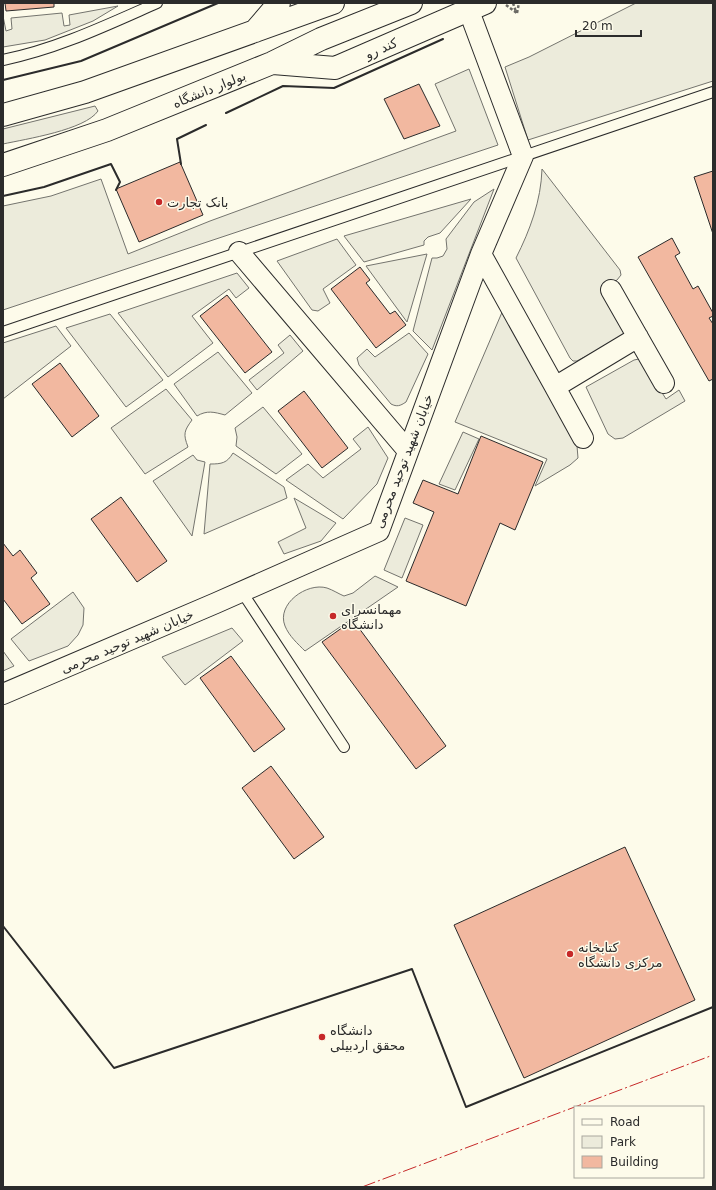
<svg xmlns="http://www.w3.org/2000/svg" width="716" height="1190" font-family="'DejaVu Sans',Vazirmatn,sans-serif">
	<style>
		.green { fill: #ecebdb; stroke: #74746e }
		.building { fill: #f2b8a0; stroke: #2b2b2b }
		.lines { fill: none; stroke-linecap: round; stroke-linejoin: round }
		.lane-casing { stroke: #2b2b2b; stroke-width: 12 }
		.street-casing { stroke: #2b2b2b; stroke-width: 22 }
		.secondary-casing { stroke: #2b2b2b; stroke-width: 24 }
		.path { stroke: #6a6964; stroke-width: 2.5; stroke-dasharray: 3 2; stroke-linecap: butt }
		.lane { stroke: #fdfbea; stroke-width: 10 }
		.street { stroke: #fdfbea; stroke-width: 20 }
		.secondary { stroke: #fdfbea; stroke-width: 22 }
		.wall { stroke: #2b2b2b; stroke-width: 2 }
		.power { stroke: #c62828; stroke-width: 1; stroke-dasharray: 14 3 2 3; stroke-linecap: butt }
		.poi-dot { fill: #c62828; stroke: #fdfbea; stroke-width: 1.5 }
		.labels { text-anchor: middle; stroke-width: 3; stroke-linejoin: round; paint-order: stroke }
		.street-label { font-size: 13px; fill: #2b2b2b; stroke: #fdfbea }
		.poi-label { font-size: 13px; fill: #2b2b2b; stroke: #fdfbea; text-anchor: start }
	</style>
	<rect width="100%" height="100%" fill="#fdfbea"/>
	<path class="green" d="M636,3H713V81L528,140L505,67L529,57Z
		M118,6L93,21L45,40L3,47V16L6,31L12,29L11,18L62,13L64,26L70,25L69,15Z
		M469,69L498,145L3,310V206L51,196L101,179L128,254L210,221L456,131L435,84Z
		M95,106L98,111C85,130 26,139 3,144V129Z
		M542,169L620,270L621,275L617,280L604,289L626,325L625,335L577,361H573L570,358L516,258C530,230 541,201 542,169Z
		M494,189L432,350L413,331L432,258H437L443,256L447,249L446,239L474,202Z
		M471,199L440,233L428,237L424,241V245L364,262L344,236Z
		M337,239L356,265L323,289L330,303L318,311L312,310L277,261Z
		M427,254L407,322L366,266Z
		M237,273L249,288L236,298L229,289L192,316L213,343L168,377L118,313Z
		M503,310L577,446L578,458L570,465L535,486L547,459L455,422Z
		M110,314L163,380L126,407L66,328Z
		M56,326L71,346L3,399V343Z
		M409,333L428,354L406,402C400,406 397,407 391,404L359,365L357,358L367,349L375,357Z
		M290,335L303,351L257,390L249,380L284,353L278,345Z
		M218,352L252,393L225,415C214,412 207,410 197,416L174,384Z
		M639,359L644,364L666,399L679,390L685,401L623,438L615,439L608,434L586,387L634,360Z
		M166,389L192,420C184,431 183,434 188,447L145,474L111,428Z
		M263,407L302,454L276,474L236,446L237,437L235,428Z
		M368,427L388,458L377,484L343,519L286,480L308,464L323,478L361,449L353,439Z
		M463,432L479,439L455,490L439,484Z
		M233,453L284,487L287,498L204,534L210,464C222,464 227,463 233,453Z
		M193,455L197,460L205,462L192,536L153,481Z
		M294,498L336,523L321,541L284,554L278,542L306,528Z
		M405,518L423,525L402,578L384,570Z
		M375,576L398,587L305,651C298,644 289,636 285,626C276,604 307,582 327,588C333,590 339,594 344,596L353,593Z
		M73,592L84,608L83,625L78,635L68,646L29,661L11,639Z
		M232,628L243,641L185,685L162,657Z
		M3,651L14,666L3,671Z"/>
	<path class="building" d="M5,3H54V7L6,11Z
		M419,84L440,126L404,139L384,99Z
		M180,162L203,215L139,242L116,189Z
		M713,171V234L694,177Z
		M672,238L680,253L675,256L693,289L698,286L713,313V316L709,318L713,324V379L709,381L638,257Z
		M360,267L370,280L366,283L390,314L395,311L406,325L376,348L331,289Z
		M227,295L272,352L245,373L200,316Z
		M60,363L99,416L72,437L32,384Z
		M304,391L348,448L322,468L278,411Z
		M481,436L543,462L515,530L500,523L466,606L406,581L434,512L413,503L423,480L458,494Z
		M121,497L167,561L137,582L91,519Z
		M3,543L13,556L20,550L37,573L31,578L50,604L22,624L3,599Z
		M353,620L446,746L416,769L322,642Z
		M231,656L285,729L254,752L200,678Z
		M271,766L324,837L294,859L242,788Z
		M625,847L695,1000L524,1078L454,925Z"/>
	<g class="lines">
		<defs>
			<path id="lane" d="M3,60C57,49 107,25 157,3
				M3,332L713,92
				M242,592L344,747"/>
			<path id="street" d="M239,252L408,451
				M481,254L555,387L638,337
				M611,290L664,383
				M555,387L583,438
				M3,694L216,603L379,531L481,254L523,156L469,11"/>
			<path id="secondary" d="M255,31L279,3
				M273,63L335,68L485,3
				M3,115L85,92L333,3
				M3,165L107,130L272,63L321,39L411,3"/>
		</defs>
		<use href="#lane" class="lane-casing"/>
		<use href="#street" class="street-casing"/>
		<use href="#secondary" class="secondary-casing"/>
		<path class="path" d="M513,3L516,12
			M506,5L517,13
			M517,13L519,3"/>
		<use href="#lane" class="lane"/>
		<use href="#street" class="street"/>
		<use href="#secondary" class="secondary"/>
		<path class="wall" d="M3,80L81,61L218,3
			M226,113L283,86L334,88L443,39
			M181,164L177,139L206,125
			M3,196L44,187L111,164L120,182L116,190
			M3,926L114,1068L412,969L466,1107L713,1007"/>
		<path class="power" d="M362,1187L713,1055"/>
	</g>
	<g class="poi-dot">
		<circle cx="159" cy="202" r="4"/>
		<circle cx="333" cy="616" r="4"/>
		<circle cx="570" cy="954" r="4"/>
		<circle cx="322" cy="1037" r="4"/>
	</g>
	<g class="labels">
		<g class="street-label">
			<text transform="translate(381 48) rotate(-23)" y="5">کند رو</text>
			<text transform="translate(209 89) rotate(-22)" y="5">بولوار دانشگاه</text>
			<text transform="translate(403 461) rotate(-69)" y="5">خیابان شهید توحید محرمی</text>
			<text transform="translate(127 641) rotate(-23)" y="5">خیابان شهید توحید محرمی</text>
		</g>
		<g class="poi-label">
			<text x="167" y="207">بانک تجارت</text>
			<text x="341" y="614">مهمانسرای<tspan x="341" dy="15">دانشگاه</tspan></text>
			<text x="578" y="952">کتابخانه<tspan x="578" dy="15">مرکزی دانشگاه</tspan></text>
			<text x="330" y="1035">دانشگاه<tspan x="330" dy="15">محقق اردبیلی</tspan></text>
		</g>
	</g>
	<rect width="716" height="1190" fill="none" stroke="#2b2b2b" stroke-width="8"/>
	<rect x="574" y="1106" width="130" height="72" fill="#fdfbea" stroke="#a9a89e"/>
	<rect x="582" y="1119" width="20" height="6" fill="#fdfbea" stroke="#a9a89e"/>
	<text x="610" y="1126" font-size="12" fill="#2b2b2b">Road</text>
	<rect x="582" y="1136" width="20" height="12" fill="#ecebdb" stroke="#a9a89e"/>
	<text x="610" y="1146" font-size="12" fill="#2b2b2b">Park</text>
	<rect x="582" y="1156" width="20" height="12" fill="#f2b8a0" stroke="#a9a89e"/>
	<text x="610" y="1166" font-size="12" fill="#2b2b2b">Building</text>
	<path d="M576 30v6h65v-6" fill="none" stroke="#2b2b2b" stroke-width="2"/>
	<text x="582" y="30" font-size="12" fill="#2b2b2b" stroke="#fdfbea" stroke-width="3" paint-order="stroke">20 m</text>
</svg>
